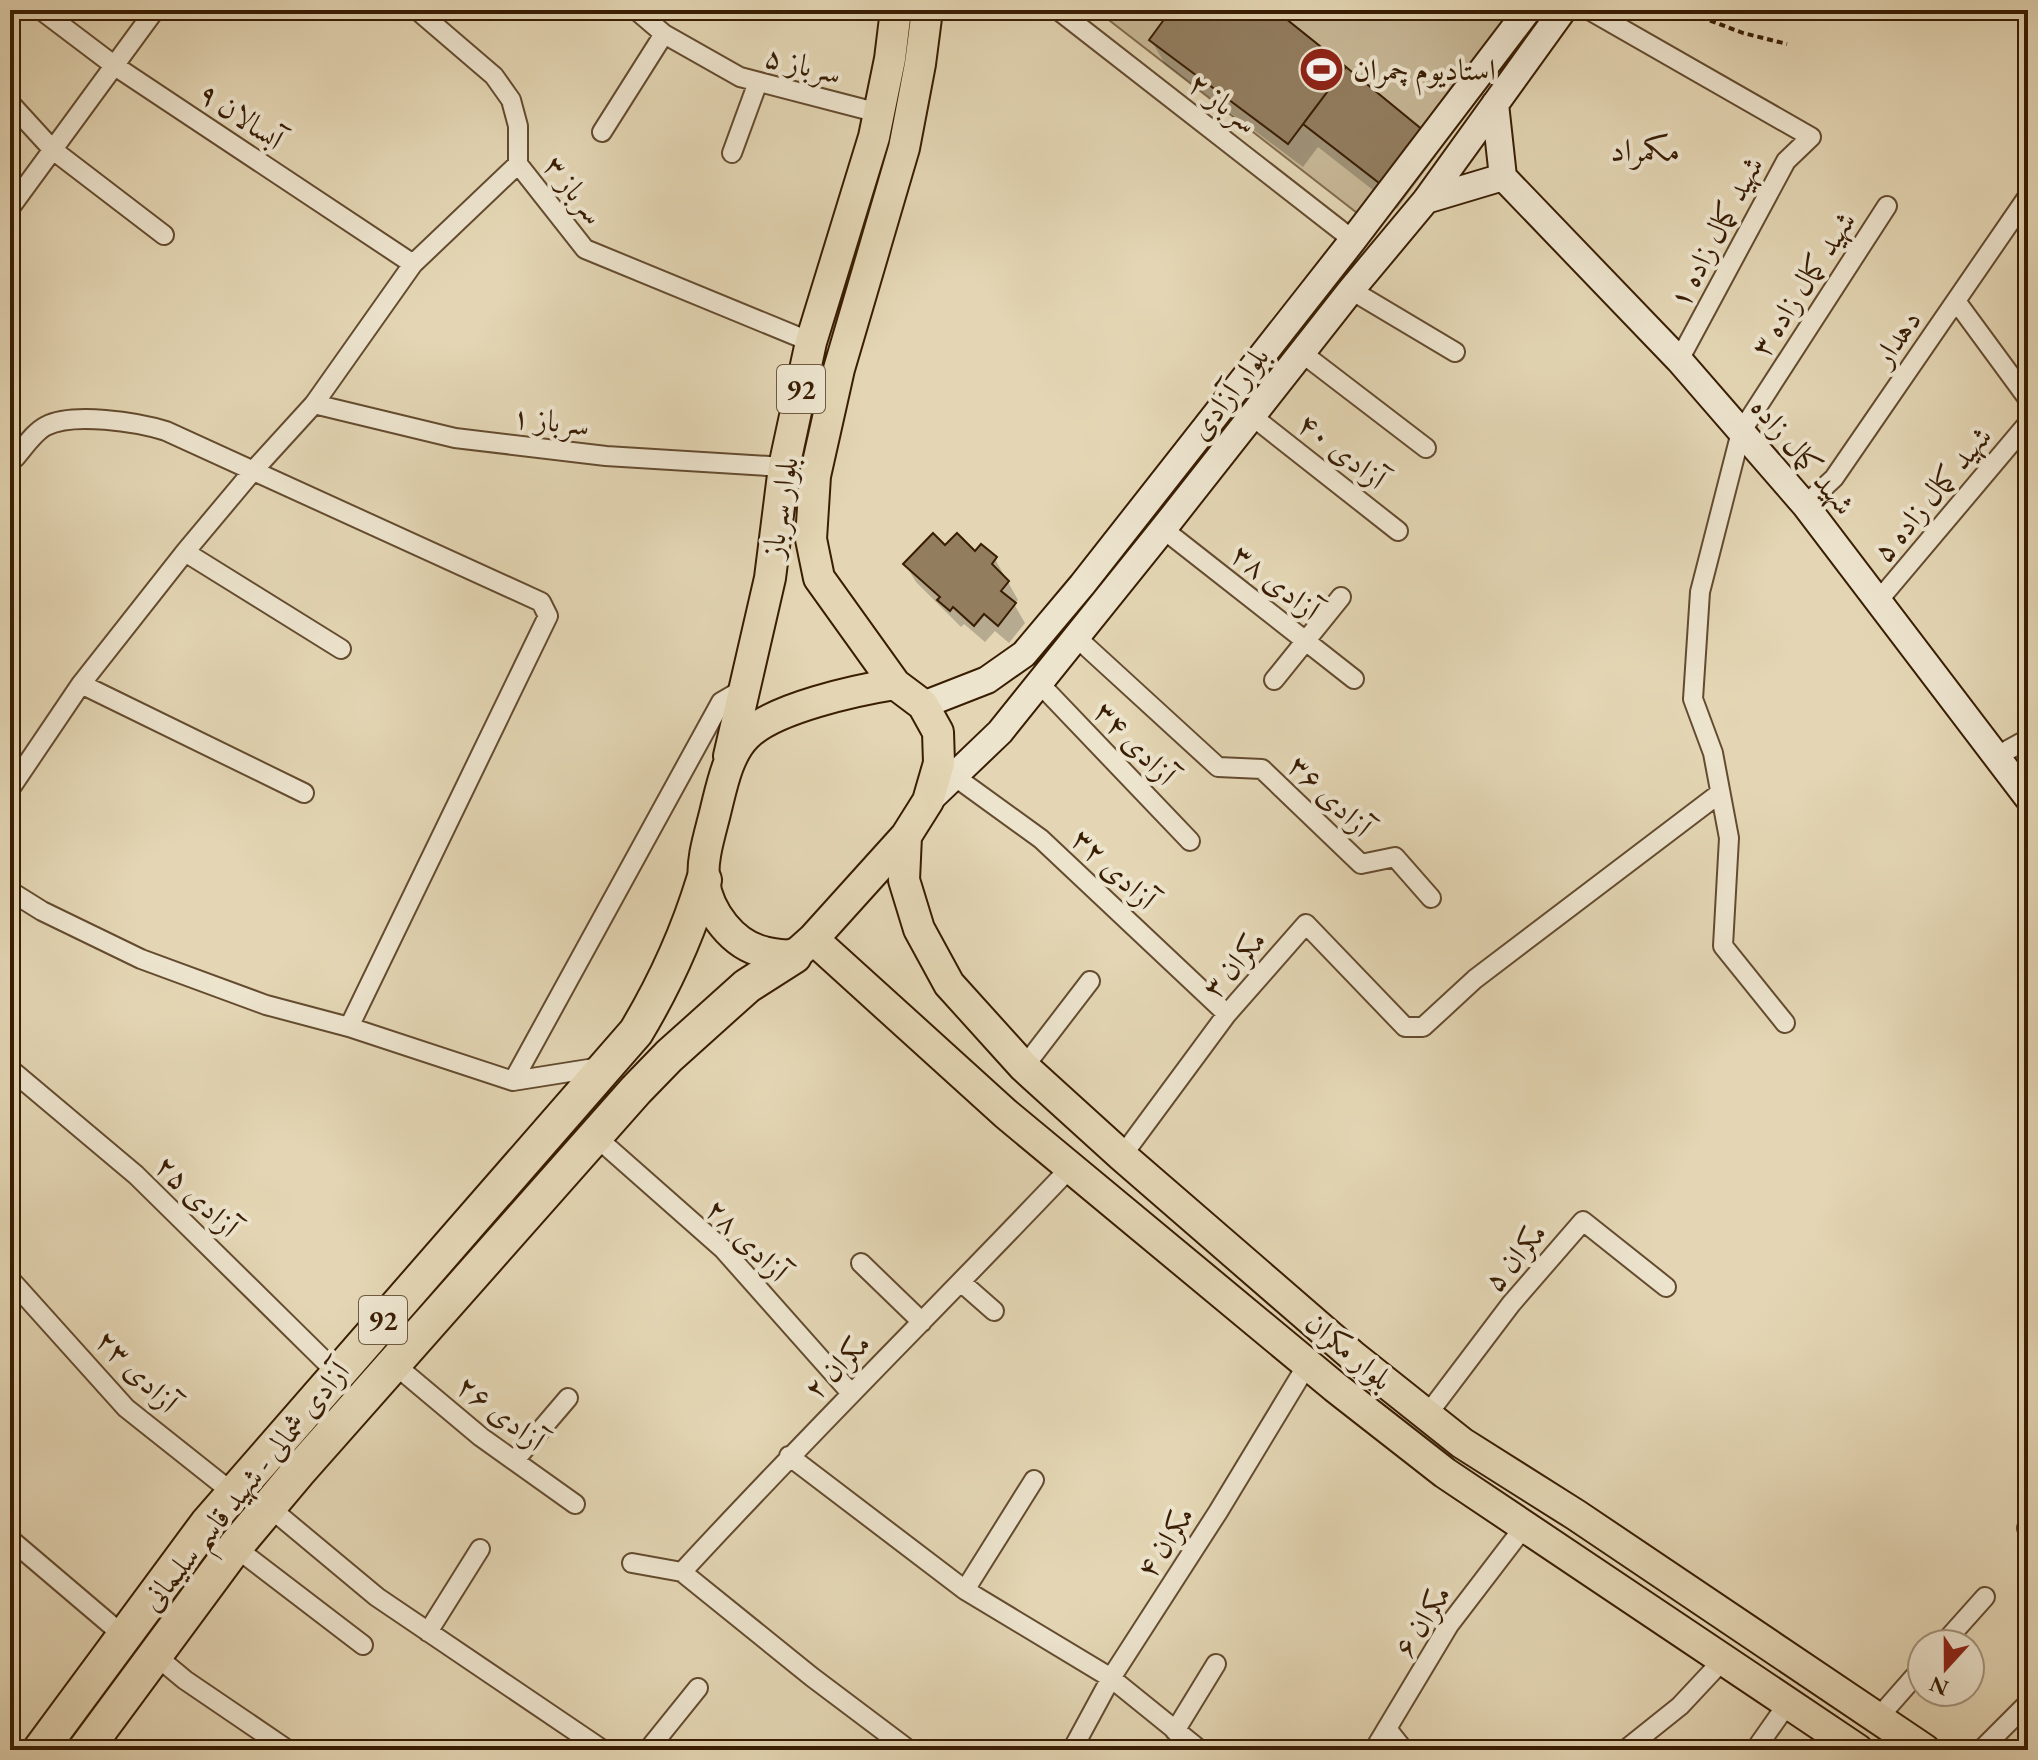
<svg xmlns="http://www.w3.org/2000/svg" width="2038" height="1760" font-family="'EB Garamond',Amiri,serif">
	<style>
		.green { fill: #c7b796; stroke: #806a4c; stroke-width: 2 }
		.shadow { fill: #0003 }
		.building { fill: #927d5f; stroke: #391d03; stroke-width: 2 }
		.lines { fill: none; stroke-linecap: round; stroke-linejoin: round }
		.street-casing { stroke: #644b2f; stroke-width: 22 }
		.secondary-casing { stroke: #391d03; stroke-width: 30 }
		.primary-casing { stroke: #391d03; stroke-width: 34 }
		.highway-casing { stroke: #391d03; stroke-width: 38 }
		.path { stroke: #391d03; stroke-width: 4; stroke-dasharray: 6 4; stroke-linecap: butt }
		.street { stroke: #ede4ce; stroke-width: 18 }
		.secondary { stroke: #ede4ce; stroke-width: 26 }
		.primary { stroke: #e4d6b4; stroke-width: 30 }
		.highway { stroke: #e4d6b4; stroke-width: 34 }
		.labels { text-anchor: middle; stroke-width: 8; stroke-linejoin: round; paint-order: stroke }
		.shield { fill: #ede4ce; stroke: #6f5940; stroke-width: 2 }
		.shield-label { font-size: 28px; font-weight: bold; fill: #391d03 }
		.street-label { font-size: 30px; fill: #391d03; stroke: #ede4ce }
		.poi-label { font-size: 30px; fill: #391d03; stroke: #ede4ce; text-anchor: start }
		.neighbourhood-label { font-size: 32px; fill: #391d03; stroke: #ede4ce }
	</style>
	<rect width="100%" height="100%" fill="#e4d6b4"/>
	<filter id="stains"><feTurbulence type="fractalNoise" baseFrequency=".0025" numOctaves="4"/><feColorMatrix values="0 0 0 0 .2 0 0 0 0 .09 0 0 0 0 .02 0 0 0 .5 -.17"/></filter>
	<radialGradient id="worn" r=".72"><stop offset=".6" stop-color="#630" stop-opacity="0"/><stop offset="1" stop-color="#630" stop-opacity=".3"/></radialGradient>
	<path class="green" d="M1096,10H1515L1361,216Z"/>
	<path class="shadow" d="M1173,10H1272L1423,132L1436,156L1397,209L1318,147L1303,167L1165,64L1151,40Z
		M945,548L995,559L1018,600L1014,604L1025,623L1009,643L995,631L985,642L964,624L961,627L916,582L905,564Z"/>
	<path class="building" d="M1171,10H1275L1346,67L1288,144L1149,40Z
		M1346,67L1424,131L1383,186L1303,124Z
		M933,533L945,545L957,533L975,551L981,544L997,557L992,564L1009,581L1001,591L1016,603L998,626L984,614L974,626L953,607L950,611L937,600L940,597L903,564Z"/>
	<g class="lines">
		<defs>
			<path id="street" d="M41,10L115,66L413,264
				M417,10L494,76L511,100L518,126V164L585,249L811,342
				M636,10L664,34L740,77L879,113
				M1058,10L1353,240
				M1589,10L1811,137L1786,161L1679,360
				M10,103L53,150L164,235
				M602,132L664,34
				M732,153L758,82
				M10,208L155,10
				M1351,290L1455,352
				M1956,301L2028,399
				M1302,353L1426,448
				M314,404L455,438L606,456L784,467
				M1252,416L1398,531
				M15,458C24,448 34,432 46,426C73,412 137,422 166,431L541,602L548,616L349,1027
				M1805,505L1834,478L2028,196
				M1163,529L1354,679
				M185,552L341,649
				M1878,601L2028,423
				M1076,637L1218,767L1262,769L1361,864L1395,857L1431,898
				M1274,680L1341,597
				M1039,683L1190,841
				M81,684L304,793
				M1997,756L2028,739
				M954,776L1041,839L1227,1014
				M10,789L81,684L185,552L252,472L314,404L413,264L518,164
				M10,891L42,911L141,959L266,1005L349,1027L513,1081L601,1067
				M1785,1023L1723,946L1729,838L1713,753L1693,699L1700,592L1741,432L1887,206
				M1024,1067L1090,981
				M10,1069L136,1175L337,1373
				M513,1081L721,702L745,688
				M595,1136L723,1249L850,1392
				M1122,1156L1227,1014L1306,924L1405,1027H1423L1475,979L1720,793
				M861,1263L922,1322
				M10,1279L126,1408L233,1493
				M961,1282L994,1311
				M394,1364L481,1437L575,1504
				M1427,1415L1511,1304L1583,1221L1666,1287
				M789,1456L965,1590L1111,1678L1200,1750
				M515,1460L568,1398
				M269,1507L377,1597L603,1750
				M2027,1528L2028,1529
				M10,1539L124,1636
				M235,1547L363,1645
				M632,1563L682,1572C809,1434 942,1303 1071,1167
				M682,1572L812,1677L909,1750
				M965,1590L1034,1480
				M428,1632L480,1549
				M1943,1644L1985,1597
				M155,1655L185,1680L288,1750
				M1878,1718L1922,1668
				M1388,1730L1404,1750
				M1175,1731L1216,1664
				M648,1750L698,1688
				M1072,1750L1111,1678L1218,1512L1307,1365
				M1374,1750L1449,1625L1524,1527
				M1625,1750L1680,1706L1723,1660
				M1755,1750L1788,1703
				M1981,1750L2028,1703"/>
			<path id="secondary" d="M1495,104L1503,177
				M1503,177L1679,360L1805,505L2028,798
				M1426,200L1503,177
				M923,705L987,680L1024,654L1082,585L1353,240L1528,10
				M928,801L1000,732L1163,529L1351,290L1426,200L1563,10"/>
			<path id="primary" d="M895,684L923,705L938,732L939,763L928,801L906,836L813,939L794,956C784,955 774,955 764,952C733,945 708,912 704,881C701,859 711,831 716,809C722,785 728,754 746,736C773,708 857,690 895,684Z
				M895,684L819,578L811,539L815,476L839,369L904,148L920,64L927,10
				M729,756L770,578L784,467L811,342L874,137L890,59L896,10
				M906,836L904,880L919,929L949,984L1024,1067L1122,1156L1354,1357L1462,1443L1576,1515L1925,1750
				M813,939L1006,1114L1335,1387L1445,1473L1858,1750"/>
			<path id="highway" d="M40,1750L207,1524L636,1032C666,982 687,936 704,880
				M85,1750L235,1547L298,1472L636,1090L669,1056L747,986L794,956"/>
		</defs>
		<use href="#street" class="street-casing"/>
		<use href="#secondary" class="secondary-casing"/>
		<use href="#primary" class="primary-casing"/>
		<use href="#highway" class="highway-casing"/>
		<path class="path" d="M1682,10L1743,33L1787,44"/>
		<use href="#street" class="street"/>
		<use href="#secondary" class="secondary"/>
		<use href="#primary" class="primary"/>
		<use href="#highway" class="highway"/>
	</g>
	<defs>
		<symbol id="stadium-disc" viewBox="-11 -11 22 22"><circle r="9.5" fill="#8f2418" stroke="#ede4ce"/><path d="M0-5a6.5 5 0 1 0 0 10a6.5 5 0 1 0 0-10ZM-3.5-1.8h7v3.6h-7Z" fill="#fff"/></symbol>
	</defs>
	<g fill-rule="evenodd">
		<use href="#stadium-disc" x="1296" y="44" width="51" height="51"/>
	</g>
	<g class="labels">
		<g class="shield">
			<rect x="777" y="365" width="48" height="48" rx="6"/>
			<rect x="359" y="1296" width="48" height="48" rx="6"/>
		</g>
		<g class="shield-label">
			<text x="801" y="399">92</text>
			<text x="383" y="1330">92</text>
		</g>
		<g class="street-label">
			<text transform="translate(803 65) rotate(14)" y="10">سرباز ۵</text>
			<text transform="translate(1223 103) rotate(38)" y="10">سرباز ۲</text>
			<text transform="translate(241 116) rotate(34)" y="10">آبسالان ۹</text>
			<text transform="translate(574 190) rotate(52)" y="10">سرباز ۳</text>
			<text transform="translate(1716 232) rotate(-62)" y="10">شهید کمال زاده ۱</text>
			<text transform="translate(1803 284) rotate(-57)" y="10">شهید کمال زاده ۳</text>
			<text transform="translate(1897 338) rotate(-55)" y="10">دهدار</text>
			<text transform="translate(1229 393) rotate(-52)" y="10">بلوار آزادی</text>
			<text transform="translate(551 421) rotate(7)" y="10">سرباز ۱</text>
			<text transform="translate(1342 451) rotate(38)" y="10">آزادی ۴۰</text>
			<text transform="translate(1803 456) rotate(50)" y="10">شهید کمال زاده</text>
			<text transform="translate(1932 494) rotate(-50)" y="10">شهید کمال زاده ۵</text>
			<text transform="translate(780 507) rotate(-81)" y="10">بلوار سرباز</text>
			<text transform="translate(1276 582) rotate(38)" y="10">آزادی ۳۸</text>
			<text transform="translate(1135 743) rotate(46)" y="10">آزادی ۳۴</text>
			<text transform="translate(1330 796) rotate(44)" y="10">آزادی ۳۶</text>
			<text transform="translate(1114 869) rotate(43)" y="10">آزادی ۳۲</text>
			<text transform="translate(1234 964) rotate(-49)" y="10">مکران ۳</text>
			<text transform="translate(197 1196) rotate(44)" y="10">آزادی ۲۵</text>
			<text transform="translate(747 1240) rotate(45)" y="10">آزادی ۲۸</text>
			<text transform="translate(1515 1257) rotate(-50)" y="10">مکران ۵</text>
			<text transform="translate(1349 1351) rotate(40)" y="10">بلوار مکران</text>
			<text transform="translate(837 1366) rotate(-45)" y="10">مکران ۲</text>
			<text transform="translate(137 1371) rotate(45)" y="10">آزادی ۲۳</text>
			<text transform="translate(501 1413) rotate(38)" y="10">آزادی ۲۶</text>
			<text transform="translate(245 1486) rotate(-51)" y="10">آزادی شمالی - شهید قاسم سلیمانی</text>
			<text transform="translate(1165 1542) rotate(-57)" y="10">مکران ۴</text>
			<text transform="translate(1422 1621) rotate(-57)" y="10">مکران ۶</text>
		</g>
		<g class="poi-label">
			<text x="1353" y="80">استادیوم چمران</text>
		</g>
		<g class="neighbourhood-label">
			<text x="1645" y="161">مکمراد</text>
		</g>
	</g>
	<rect width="2038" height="1760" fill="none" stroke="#e4d6b4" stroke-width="40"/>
	<rect x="12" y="12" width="2014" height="1736" fill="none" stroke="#391d03" stroke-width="4"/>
	<rect x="20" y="20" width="1998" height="1720" fill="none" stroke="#391d03" stroke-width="2"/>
	<g transform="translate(1946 1668) rotate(201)"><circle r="38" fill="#ede4ce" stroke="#a5947d" stroke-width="2"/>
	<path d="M0-6L14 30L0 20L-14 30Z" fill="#8f2418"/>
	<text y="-12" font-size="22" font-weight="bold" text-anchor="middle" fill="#391d03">N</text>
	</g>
	<rect width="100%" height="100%" filter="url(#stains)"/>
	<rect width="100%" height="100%" fill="url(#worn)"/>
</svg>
